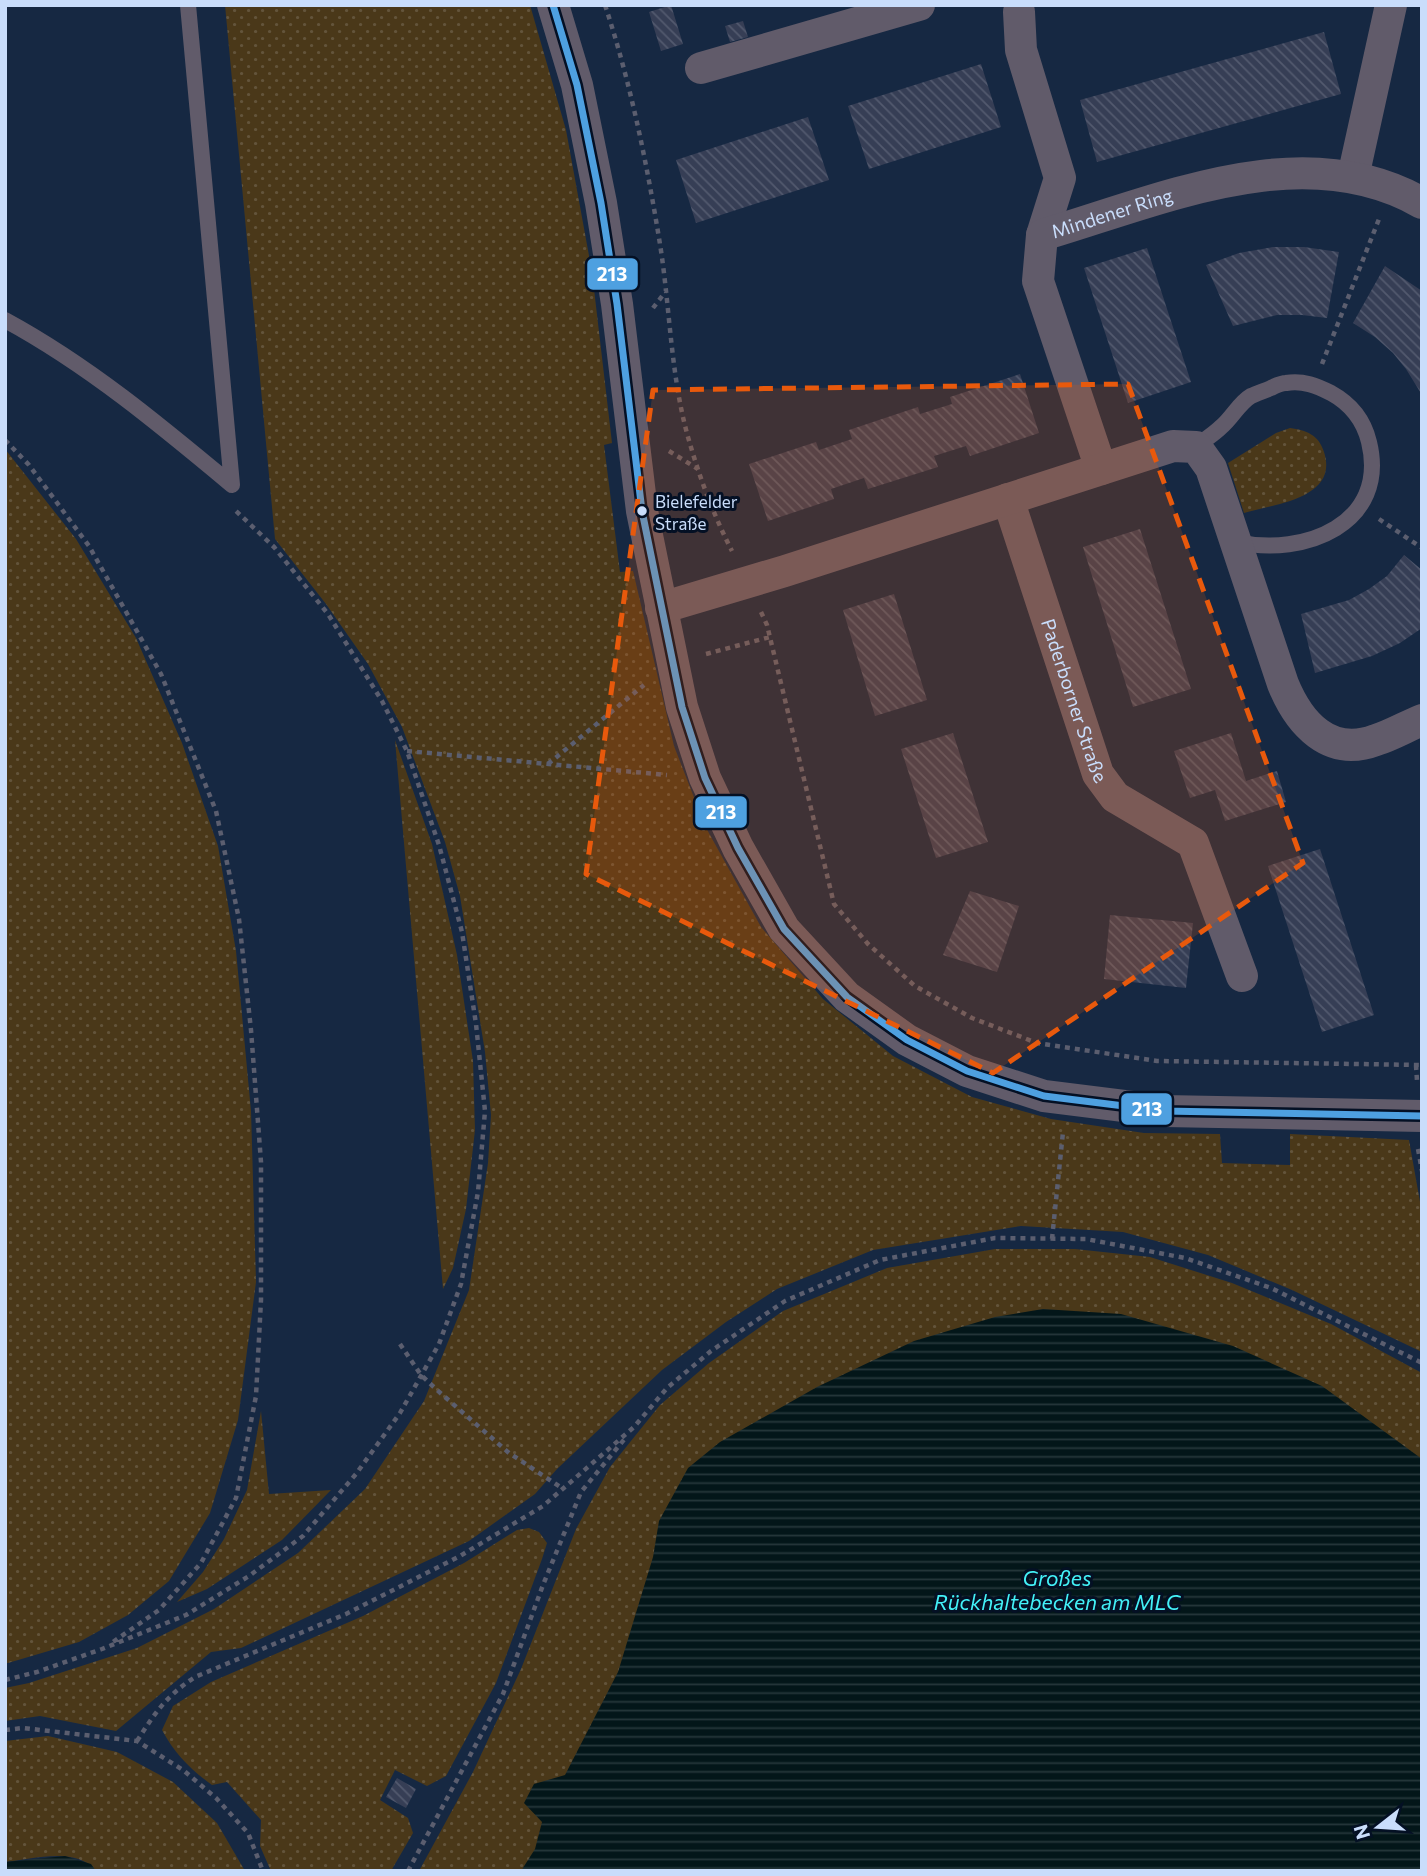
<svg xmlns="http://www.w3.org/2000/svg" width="1427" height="1876" font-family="Commissioner,sans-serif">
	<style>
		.grass { fill: url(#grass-dots) }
		.water { fill: url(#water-rules) }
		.building { fill: url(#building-back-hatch) }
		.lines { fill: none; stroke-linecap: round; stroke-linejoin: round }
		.path { stroke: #5b5e6f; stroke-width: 4.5; stroke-dasharray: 5 5; stroke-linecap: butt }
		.lane { stroke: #615b6a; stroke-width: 16 }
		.street { stroke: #615b6a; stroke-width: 32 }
		.bus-1-casing { stroke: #041024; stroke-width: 12 }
		.bus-1 { stroke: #4ea0e0; stroke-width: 7 }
		.marked { fill: #e8590c; fill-opacity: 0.2; stroke: #e8590c; stroke-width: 5; stroke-dasharray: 14 9; stroke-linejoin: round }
		.bus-dot { fill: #c9ddfb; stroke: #041024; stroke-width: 2.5 }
		.labels { text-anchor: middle; stroke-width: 6; stroke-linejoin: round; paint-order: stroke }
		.bus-label { font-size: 17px; fill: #c9ddfb; stroke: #041024; text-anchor: start }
		.street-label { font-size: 19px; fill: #c9ddfb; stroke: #041024 }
		.water-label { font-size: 21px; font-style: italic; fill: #43f1f7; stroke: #041024 }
		.line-badge { stroke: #041024; stroke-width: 2.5 }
		.badge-label { font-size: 19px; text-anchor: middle; font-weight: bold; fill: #fff }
	</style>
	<defs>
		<pattern id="grass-dots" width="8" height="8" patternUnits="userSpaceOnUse" patternTransform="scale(1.75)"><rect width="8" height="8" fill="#4a3819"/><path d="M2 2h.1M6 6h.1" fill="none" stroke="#63543b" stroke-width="1.8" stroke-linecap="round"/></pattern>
		<pattern id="water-rules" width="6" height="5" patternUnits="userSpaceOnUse" patternTransform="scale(1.75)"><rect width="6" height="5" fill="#031619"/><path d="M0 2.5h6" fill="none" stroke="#26373b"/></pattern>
		<pattern id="building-back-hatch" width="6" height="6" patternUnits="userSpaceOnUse" patternTransform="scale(1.75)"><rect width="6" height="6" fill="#363e55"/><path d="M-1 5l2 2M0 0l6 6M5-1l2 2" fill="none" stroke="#52596e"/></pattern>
	</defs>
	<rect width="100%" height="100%" fill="#162842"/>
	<path class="grass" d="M225,5H530L566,130L592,272L612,443L604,445L620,572L633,571L674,746L705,826L761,927L823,999L893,1056L972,1097L1051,1119L1144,1133L1220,1134L1222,1163L1290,1165V1134L1409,1140L1422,1213V1352L1292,1290L1208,1255L1123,1232L1021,1226L873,1250L777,1289L726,1322L662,1370L557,1469L535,1494L469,1541L241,1648L211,1652L116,1731L40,1716L5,1721V1688L29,1683L137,1648L214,1609L298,1553L365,1489L424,1401L469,1290L488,1163L491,1115L485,1052L460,896L445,842L402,727L368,664L326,604L275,539Z
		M1290,428C1306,430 1319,435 1324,452C1339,498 1275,504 1244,513L1228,463L1276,433Z
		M5,449L76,539L136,638L182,743L218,846L236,951L251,1111L256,1282L238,1420L210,1513L169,1581L128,1615L79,1642L8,1663H5Z
		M395,740L432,844L457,955L473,1061L475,1130L466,1209L453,1268L443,1289Z
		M995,1249H1075L1150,1257L1232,1283L1331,1324L1422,1373V1871H419L473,1772L521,1669L576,1529L610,1467L660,1405L709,1363L783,1311L887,1268Z
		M261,1411L269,1494L331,1490L282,1540L207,1589L177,1602L203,1572L224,1539L247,1490Z
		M529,1528L539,1532L547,1543L542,1559L496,1683L446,1776L427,1786L395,1770L380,1800L408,1818L413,1833L391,1871H271L260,1846L261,1820L227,1782L212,1785C190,1769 175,1754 162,1730L173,1706L211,1682L363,1616L464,1563L517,1530Z
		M48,1736L117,1752L173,1782L217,1823L245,1871H96C77,1846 32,1859 5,1862V1741Z"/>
	<path class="water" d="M1043,1309L1121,1314L1233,1346L1322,1386L1422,1459V1871H521L535,1849L542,1822L524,1803L534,1784L565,1775L618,1672L653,1557L659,1521L688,1468L720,1442L817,1387L914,1341L995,1317Z
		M65,1856L91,1864L96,1871H5V1862Z"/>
	<path class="building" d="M671,5L683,44L661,51L649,12Z
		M743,21L748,37L730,42L725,26Z
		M1324,32L1341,94L1097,162L1080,100Z
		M981,64L1001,127L869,169L848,106Z
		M808,117L829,180L696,223L676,160Z
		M1273,247H1304L1339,252L1327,318L1302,315H1277L1233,326L1206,265L1239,253Z
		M1147,248L1191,382L1128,403L1084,268Z
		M1385,266L1422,291V395L1406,369L1393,353L1375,337L1353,323Z
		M1020,374L1039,433L970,456L966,446L934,456L938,467L868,489L864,478L831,489L834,499L768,521L749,464L816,442L819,450L852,439L849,430L918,407L920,414L952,404L950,397Z
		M1140,529L1191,689L1133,707L1083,547Z
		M1404,555L1422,570V628L1400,643L1372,656L1315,673L1301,614L1349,600L1369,589L1387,576Z
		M894,594L927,700L875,716L843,610Z
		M953,733L988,842L936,858L901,749Z
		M1231,733L1246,781L1277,771L1286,802L1225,821L1215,790L1190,798L1174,751Z
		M1320,849L1374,1015L1322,1032L1268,866Z
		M970,891L1019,906L997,972L943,955Z
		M1110,915L1193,923L1186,988L1104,979Z
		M397,1778L416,1789L406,1808L386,1797Z"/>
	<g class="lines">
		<path class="path" d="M605,5C630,81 646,159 659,238C670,303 670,373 688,437C699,476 713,514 732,551
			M653,308L666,291
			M1322,364L1379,219
			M5,440L29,465L89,546L161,674L216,811L239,919L251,1030L261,1162V1300L256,1396L236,1498L201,1563L159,1610L110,1644
			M669,451L698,469
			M1379,519L1422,548
			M761,612L767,625L834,904L868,944L915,986L972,1018L1037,1043L1157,1061L1422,1065
			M706,654L770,637
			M407,751L667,775
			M548,764L644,685
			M1416,1065L1417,1081
			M1418,1149L1422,1171
			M1052,1239L1063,1132
			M400,1344L421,1375L437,1390L509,1453L562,1488
			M5,1680L37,1672L102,1649L186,1615L249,1576L303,1536L356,1474L400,1413L439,1344L461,1284L478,1192L485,1111L476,1024L462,932L439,845L407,751L382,701L328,614L274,547L235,510
			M5,1730L23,1728L137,1741L183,1770L216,1798L248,1833L263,1871
			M137,1741C155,1713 166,1696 195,1677L346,1614L460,1556L543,1506L634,1427L667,1388L711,1351L785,1301L880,1260L995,1238L1086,1239L1185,1258L1271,1288L1422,1363
			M408,1871L503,1694L543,1585L581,1492L627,1436"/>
		<path class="lane" d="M5,320C88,365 160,425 232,485L188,5
			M1196,447C1204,440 1214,434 1221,427C1232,418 1239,403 1251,396C1257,393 1264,391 1271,388C1275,386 1281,383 1286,383C1303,380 1317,386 1331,393C1351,404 1364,421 1369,442C1389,524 1304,557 1237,542"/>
		<g class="street">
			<path d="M553,5L577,85L601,203L617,304L642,511L682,707L705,778L738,848L784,929L847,997L907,1040L967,1071L1044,1096L1164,1111L1422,1116"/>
			<path d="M1019,12L1021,50L1060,178L1042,235"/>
			<path d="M701,68L919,5"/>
			<path d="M1353,177L1391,5"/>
			<path id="s1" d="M1101,469L1038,281L1042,235C1161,200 1303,135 1422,203"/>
			<path id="s2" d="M1008,499L1098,774L1115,797L1193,843L1242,976"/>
			<path d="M661,608L785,571L1173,446L1196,447L1211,468L1283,684C1299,723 1329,758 1376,740C1392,735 1407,726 1422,720"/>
		</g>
		<defs>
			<path id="bus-1" d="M553,5L577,85L601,203L617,304L642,511L682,707L705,778L738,848L784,929L847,997L907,1040L967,1071L1044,1096L1164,1111L1422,1116"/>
		</defs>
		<use href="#bus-1" class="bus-1-casing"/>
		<use href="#bus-1" class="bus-1"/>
	</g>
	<path class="marked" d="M1128,384L1303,863L993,1073L586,874L653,390Z"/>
	<circle class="bus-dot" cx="642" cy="511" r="6"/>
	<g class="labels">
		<g class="bus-label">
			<text x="655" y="508">Bielefelder<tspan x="655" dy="22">Straße</tspan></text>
		</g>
		<g class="street-label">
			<text dy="7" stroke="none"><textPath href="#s1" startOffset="318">Mindener Ring</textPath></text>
			<text dy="7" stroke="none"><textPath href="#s2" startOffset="212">Paderborner Straße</textPath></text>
		</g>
		<g class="water-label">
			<text x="1057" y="1586">Großes<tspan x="1057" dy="24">Rückhaltebecken am MLC</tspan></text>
		</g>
	</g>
	<g class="line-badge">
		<rect x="586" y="257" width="53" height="34" rx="7" fill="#4ea0e0"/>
		<rect x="694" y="795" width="54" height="34" rx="7" fill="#4ea0e0"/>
		<rect x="1120" y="1092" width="53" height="34" rx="7" fill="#4ea0e0"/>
	</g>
	<g class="badge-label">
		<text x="612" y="281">213</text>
		<text x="721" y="819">213</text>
		<text x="1147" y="1116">213</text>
	</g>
	<rect width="1427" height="1876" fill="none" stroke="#c9ddfb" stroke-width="14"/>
	<g transform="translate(1378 1827) rotate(253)" stroke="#041024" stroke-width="5" paint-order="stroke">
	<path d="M0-5L12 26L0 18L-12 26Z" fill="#c9ddfb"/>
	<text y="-10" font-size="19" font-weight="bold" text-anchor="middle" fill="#c9ddfb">N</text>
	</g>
</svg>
